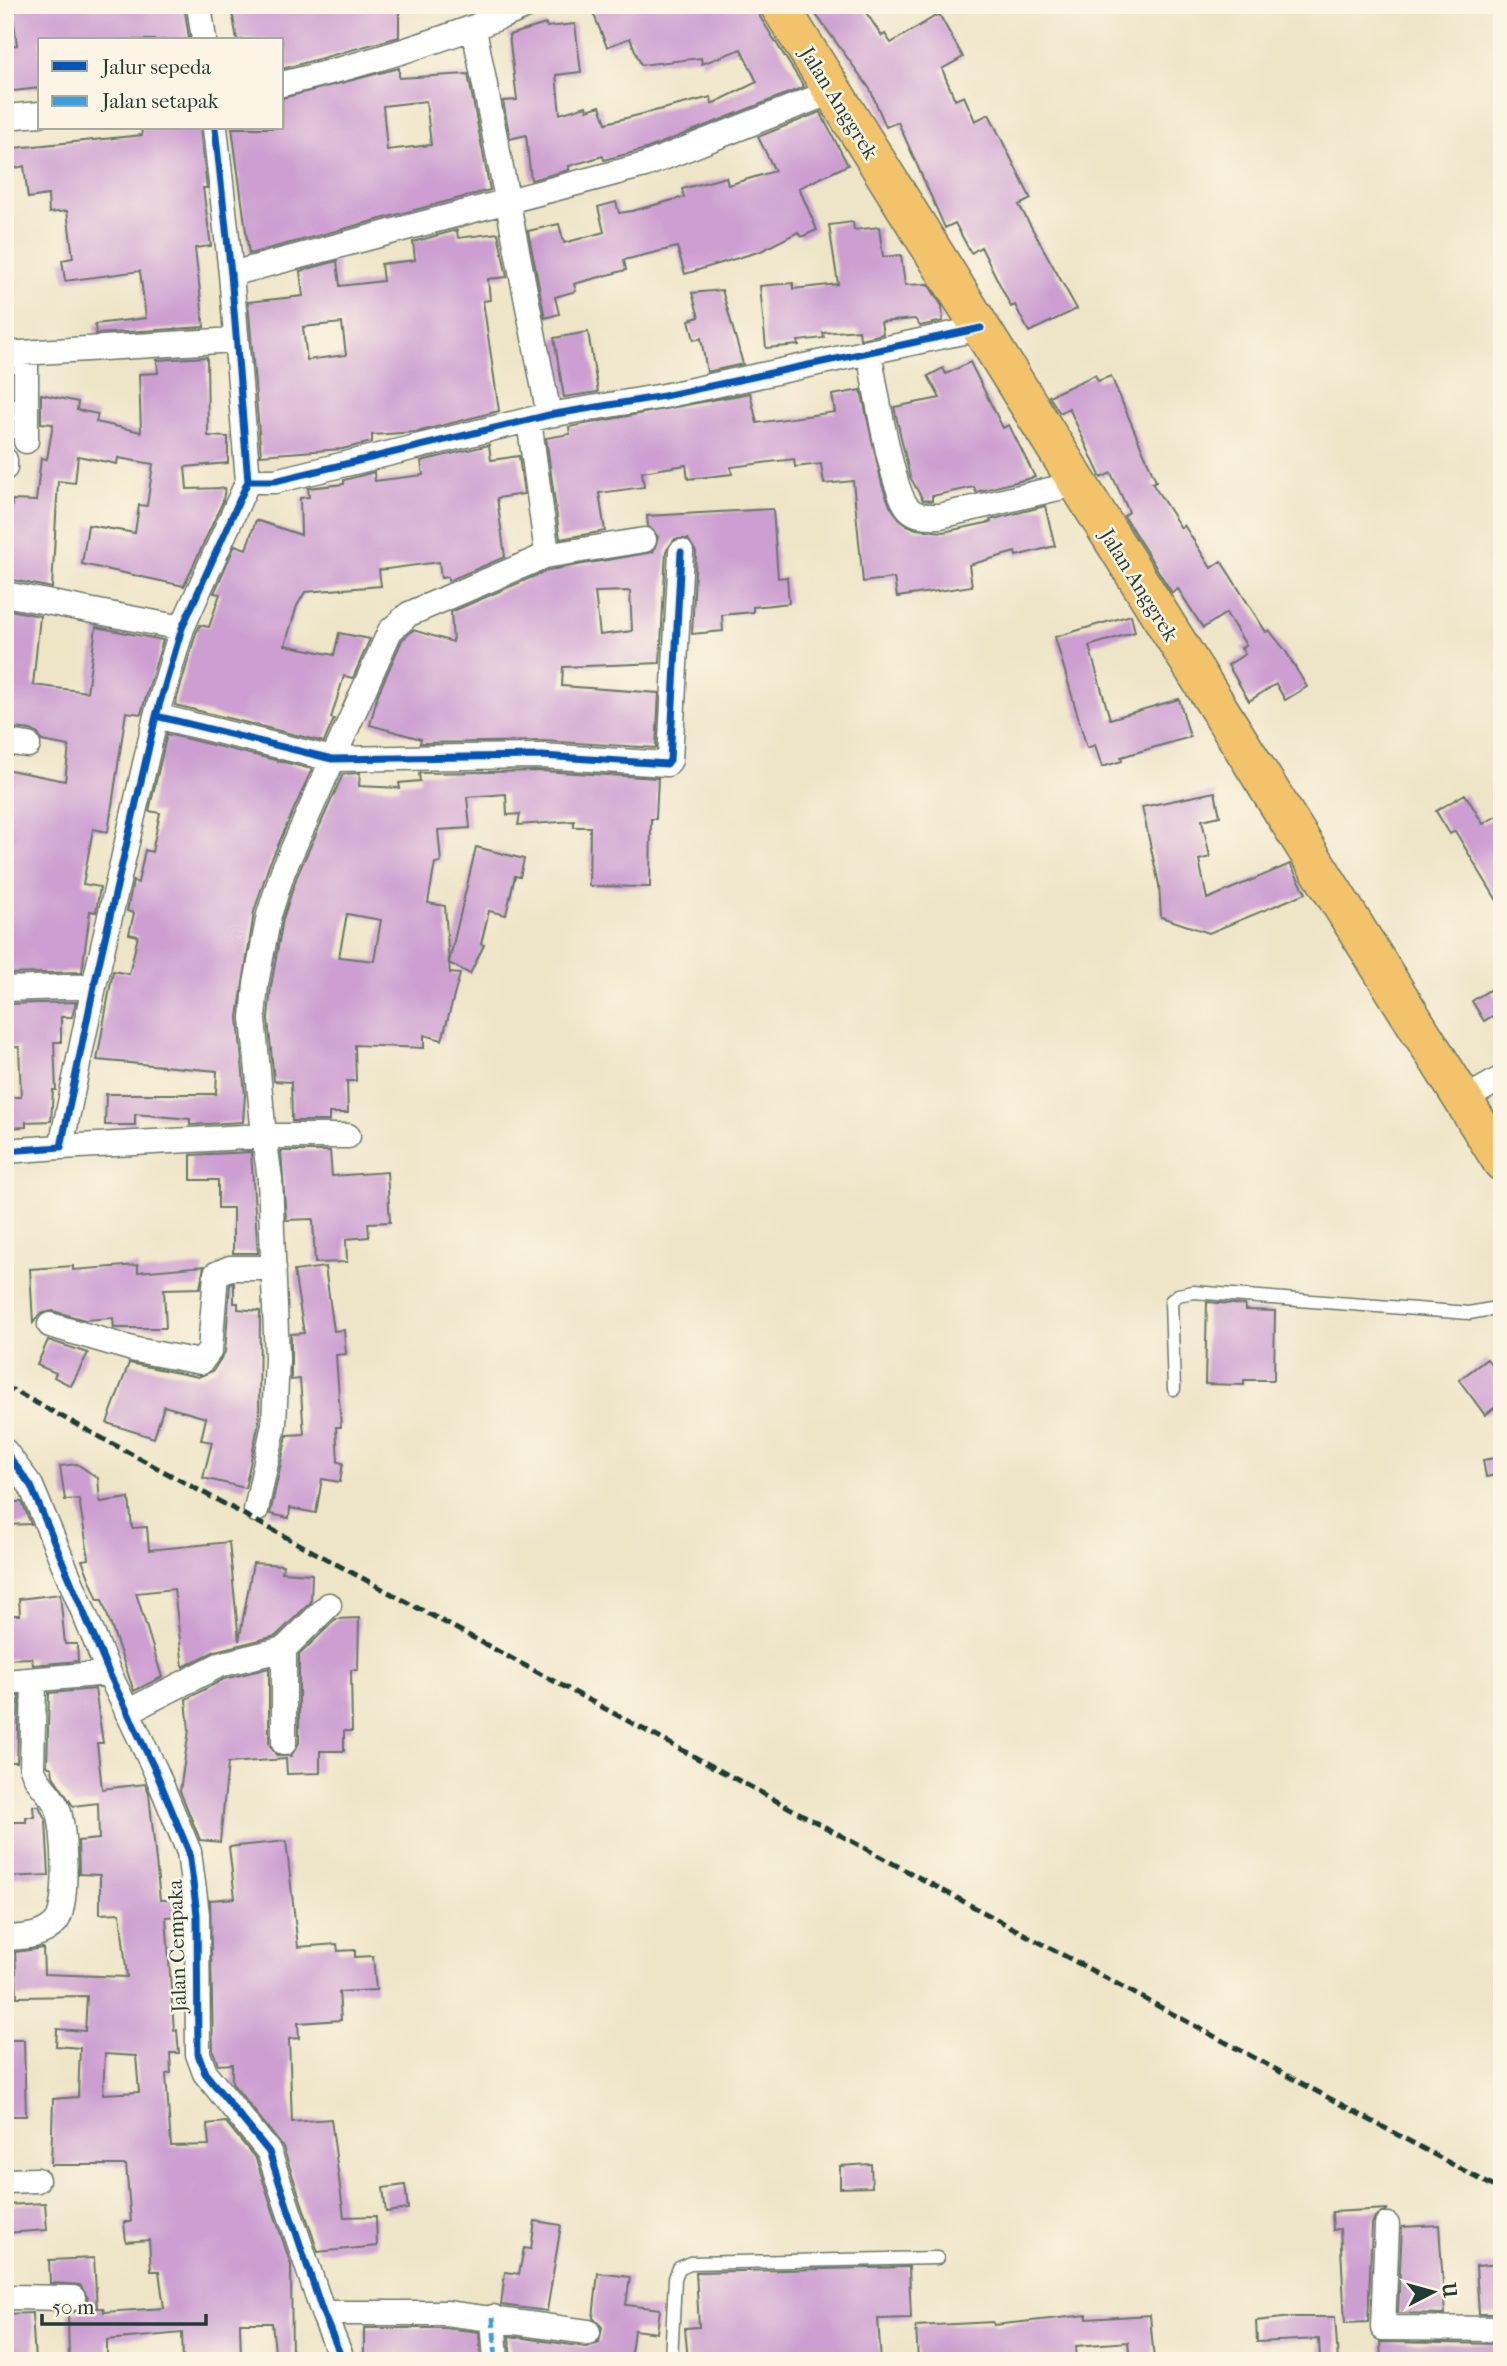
<svg xmlns="http://www.w3.org/2000/svg" width="1507" height="2366" font-family="'IM FELL French Canon',serif">
	<style>
		.building { fill: #cc9ed1; fill-rule: evenodd }
		.lines { fill: none; stroke-linecap: round; stroke-linejoin: round }
		.lane-casing { stroke: #677867; stroke-width: 15 }
		.street-casing { stroke: #677867; stroke-width: 27 }
		.highway-casing { stroke: #677867; stroke-width: 41 }
		.lane { stroke: #fff; stroke-width: 12 }
		.street { stroke: #fff; stroke-width: 24 }
		.highway { stroke: #f2c36a; stroke-width: 38 }
		.rail { stroke: #1f3d34; stroke-width: 5; stroke-dasharray: 10 5; stroke-linecap: butt }
		.quiet { stroke: #3c9ee2; stroke-width: 5; stroke-dasharray: 10 5; stroke-linecap: butt }
		.cycleway-casing { stroke: #fcf5e5; stroke-width: 11 }
		.cycleway { stroke: #0057b8; stroke-width: 7 }
		.labels { text-anchor: middle; stroke-width: 5; stroke-linejoin: round; paint-order: stroke }
		.street-label { font-size: 21px; fill: #1f3d34; stroke: #fcf5e5 }
	</style>
	<rect width="100%" height="100%" fill="#fcf5e5"/>
	<filter id="ink" filterUnits="userSpaceOnUse"><feTurbulence type="fractalNoise" baseFrequency=".0143" numOctaves="2"/><feDisplacementMap in="SourceGraphic" scale="14" xChannelSelector="R" yChannelSelector="G"/><feConvolveMatrix kernelMatrix="1 2 1 2 8 2 1 2 1" color-interpolation-filters="sRGB"/></filter>
	<filter id="wash" filterUnits="userSpaceOnUse"><feTurbulence type="fractalNoise" baseFrequency=".00686" numOctaves="4" result="noise"/><feDisplacementMap in="SourceGraphic" scale="28" xChannelSelector="R" yChannelSelector="G"/><feGaussianBlur stdDeviation="1.57" result="paint"/><feColorMatrix in="noise" values="0 0 0 0 0 0 0 0 0 0 0 0 0 0 0 0 0 1.4 0 .05"/><feComposite in="paint" operator="in"/></filter>
	<g filter="url(#wash)">
		<rect width="100%" height="100%" fill="#eee5c7"/>
		<g id="blocks">
			<path class="building" d="M30,5H184L189,38L186,40H40V88L5,92V46L17,45L12,8Z
				M231,5H399V37L282,69V40H237Z
				M590,5H757L760,17L804,87L646,149L604,160L603,156L569,166V170L531,180L526,135L510,139L503,101L517,100L509,35L546,24L547,27L575,24L581,72L556,75L560,114L586,106L587,110L600,106L606,123L711,97L712,104L757,82L741,49L702,64L701,58L641,65L630,38L607,47Z
				M809,5H861L882,36L885,34L891,43L939,14L963,57L942,69L955,100L964,96L975,121L989,114L1031,199L1019,205L1077,309L1029,332L1015,305L1011,307L981,247L971,253L955,223L945,228L898,122L886,127L870,89Z
				M399,68V78L468,74L490,190L249,254L232,128H282V98ZM426,101L431,145L387,150L383,106Z
				M820,112L848,165L799,188L817,230L801,237L798,232L761,251L685,274L677,247L624,260L626,270L574,284L576,291L555,297L559,314L545,318L528,231L559,224L564,243L604,232L598,207L616,202L619,213L632,211L684,197L682,189L726,177L728,185L775,171L758,137Z
				M141,128H200L207,188H203L211,246L195,248L204,327L96,334L95,324L146,318L140,271L65,281L62,260L73,258L67,211L49,213L48,195L28,198L24,166L5,171V149L142,135Z
				M853,222L854,230L879,227L883,257L901,255L905,285L928,284L942,306L943,321L920,326L915,319L881,322L883,334L860,339L859,330L823,333L824,338L798,341L799,345L766,348L760,286L793,283V289L838,284L829,225Z
				M457,230L458,238L498,233L507,277L488,279L490,300L483,301L499,411L417,432L372,435V442L342,449L261,455L248,302L303,296L300,271L337,261L340,286L383,281L381,264L415,260L413,242ZM342,323L346,355L307,360L303,327Z
				M722,290L743,364L707,372L701,338L694,340L689,320L699,317L692,293Z
				M588,332L598,392L564,397L554,338Z
				M207,357L208,436L228,437V463L185,467L187,489L225,488L223,501L184,586L82,564L88,525L135,533L139,505L147,506L153,464L118,458L117,464L78,456L75,483L58,481L52,588L8,579L12,500L36,501L41,458L47,459L53,424L41,423V394L78,402L77,410L98,414L96,422L141,432L139,374L158,373L157,360Z
				M970,362L1003,428L1009,425L1035,477L976,492L974,487L932,496V501L923,500L910,477L894,407L940,398L928,376L943,368L946,374Z
				M1095,375L1098,381L1111,376L1156,481L1152,483L1181,528L1184,525L1211,568L1221,561L1266,632L1269,630L1285,650L1307,687L1285,700L1276,684L1249,701L1228,665L1245,654L1241,648L1246,645L1226,613L1203,628L1178,589L1172,593L1124,516L1129,512L1111,473L1101,478L1069,408L1060,413L1049,396Z
				M861,390L882,485L890,506L903,523L916,529L943,532L991,522L990,520L1045,506L1055,546L1016,556L1015,552L969,565L972,586L897,597L894,578L863,582L853,481L824,484L821,464L795,467L794,459L731,467L732,474L688,479L686,465L642,472L644,487L599,493L605,531L560,539L546,438L570,434L569,427L750,393L757,423L835,412L832,395Z
				M489,445L491,460L519,456L524,494L497,498L505,557L448,581V577L441,578L439,562L379,570L381,586L305,592L297,606L285,645L334,655L339,633L370,639L353,678L344,676L331,718L334,719L324,742L175,705L196,633L200,625L209,627L220,594L214,593L235,545L246,549L256,520L301,535L300,498L309,497L308,488L344,484V480L374,472L375,481L423,475L421,461Z
				M773,509L778,578L787,577L789,603L753,607V612L722,615L723,631L692,634L696,552L688,539H675L666,551L660,663L563,667L562,686L659,693L656,748L543,741L420,743L421,739L370,725L378,694L402,640L413,630L453,642L451,612L549,570L653,552L658,537L648,526L647,516ZM630,591L632,631L600,635L595,592Z
				M5,609L40,616L33,685L87,692L96,627L163,640L141,714L126,712L108,832L93,829L83,884L100,887L96,912L90,911L82,972L5,974V877L8,878L13,843L5,841V769L65,781L69,746L42,741L38,734L31,730L5,727Z
				M1131,615L1135,632L1089,646L1110,719L1179,699L1190,737L1121,757L1122,761L1102,767L1095,745L1087,748L1055,637Z
				M167,734L312,769L269,865L254,912L238,1017L245,1095L243,1122L190,1125V1119L135,1114V1125H105L106,1094H216L217,1071L97,1060L113,971L129,974L138,936L129,934L134,913L127,911L133,881L138,883L145,850L152,852L160,813L149,811Z
				M542,771L658,778L656,819H651L650,887L589,886L590,827H574V821L518,825L520,814L507,815L506,794L467,797L470,828L438,830L441,862L435,863L428,903L445,906L449,962L476,847L524,859L520,877L515,876L506,915L489,911L481,944L484,945L470,974L449,963L450,973L460,974L442,1040L424,1035V1048L355,1045L356,1081H347L348,1113H329V1121H292L291,1082L274,1081L268,1018L271,986L283,919L297,876L343,774L360,773L359,786L400,788L399,783L420,781L419,773ZM347,914L381,920L374,961L339,957Z
				M1215,792L1220,816L1202,820L1210,857L1199,860L1207,899L1290,864L1306,893L1209,933L1161,917L1159,885L1142,807Z
				M1465,794L1483,824L1502,813V909L1455,831L1450,834L1436,811Z
				M1491,989L1502,1010L1484,1021L1472,1001Z
				M76,1002L72,1017H61V1042H54L56,1090H53L51,1121L26,1122V1127L5,1128V1097H21L19,1047L5,1048V1004Z
				M281,1151H330L332,1176L387,1172L390,1222L368,1223L369,1237L346,1239L347,1262L315,1263L313,1219L286,1220Z
				M251,1152L258,1253H233V1208H218V1180H191V1155Z
				M138,1265V1272L204,1266L200,1288L164,1289L166,1328H114L113,1318L85,1320L53,1311L40,1314L33,1323L30,1269L73,1266V1270Z
				M325,1267L334,1331L344,1330L346,1354L336,1355L341,1427H336L338,1462L343,1463L340,1482L322,1479L316,1513L290,1508L289,1518L270,1514L287,1435L304,1434L300,1379L291,1380V1334L304,1333L294,1271Z
				M234,1283V1303H238V1309L260,1311L259,1422L245,1488L203,1478L212,1442L201,1440L206,1418L164,1406L154,1438L107,1423L129,1363L198,1377L213,1371L225,1352L230,1284Z
				M1207,1302L1245,1305V1310L1275,1311L1274,1380H1244V1385L1205,1384Z
				M48,1340L88,1353L71,1386L54,1377L56,1373L37,1365Z
				M1487,1359L1502,1378V1402L1485,1415L1459,1380Z
				M1502,1457V1474L1486,1477L1483,1460Z
				M77,1464L98,1478L100,1502L129,1498L132,1528L147,1527L149,1550L229,1542L239,1641L253,1563L283,1565L282,1572L312,1574L311,1602L276,1636L215,1651L183,1667L174,1589L136,1593L162,1677L134,1691L102,1600H98L82,1560L89,1559L79,1499L65,1500L60,1466Z
				M15,1502H22L31,1524L5,1525V1503Z
				M60,1594L65,1644H77L78,1661L33,1665L32,1658L5,1659V1615H20L19,1599Z
				M359,1618L358,1670H351L352,1731H344V1751H320V1773L287,1774L286,1759L228,1763L220,1842L200,1840L180,1791L189,1730L186,1699L224,1679L269,1668V1744L277,1756H291L299,1743V1655L336,1619Z
				M95,1689L103,1743H97L102,1789L145,1784L149,1793L160,1900H178L179,1916L166,1917L174,2031L177,2030L179,2053H170L171,2073L166,2074L171,2146L209,2145L207,2124L226,2122L256,2159L291,2265L292,2361H276L272,2323H240L241,2361H183L182,2333L107,2340V2361H69L68,2313L81,2311L88,2298L80,2285L50,2283L49,2260L94,2258L97,2308H103L104,2312L164,2308L159,2271H151L149,2240L126,2242L124,2222H131L126,2165H51L53,2099L78,2097L80,2048L56,2046L57,2029L85,2031L87,1996L17,1997L15,1952L43,1948L44,1974L127,1977L120,1913L100,1914V1875L79,1874L78,1841L99,1839L98,1803L73,1806L53,1776L52,1768L47,1766L49,1693ZM105,2054L136,2056L139,2092L103,2094Z
				M19,1696L17,1762H5V1697Z
				M33,1806H39L46,1821L49,1875L5,1877V1822H26V1817H34Z
				M286,1841L298,1947L337,1944L338,1951L355,1950V1957L373,1956L376,1990L339,1992L341,2020L298,2023L299,2038L289,2039L292,2122L331,2119L344,2217L376,2216L377,2246L318,2252L283,2147L232,2083V2064L218,2065L213,2051L210,1900L235,1898L229,1847Z
				M5,2040H24L26,2116H5Z
				M871,2164L872,2187L840,2188V2166Z
				M405,2185L408,2209L386,2212L383,2188Z
				M45,2203L47,2230L5,2233V2205Z
				M1388,2209L1375,2217L1372,2224L1368,2322L1345,2323L1340,2229L1333,2230L1332,2212Z
				M535,2221L561,2225L547,2311L501,2305L505,2272L519,2274L524,2248L531,2249Z
				M1439,2225L1445,2314L1398,2313L1402,2227Z
				M1502,2264V2314H1479L1476,2266Z
				M909,2267L911,2318L878,2319L881,2361H688L685,2328L699,2327L696,2272Z
				M598,2273L630,2277L626,2305L660,2309L657,2333L634,2330L630,2361H511L509,2336L586,2347L599,2342L602,2327L593,2318Z
				M32,2313L35,2361H5V2314Z
				M1087,2315V2319L1150,2315L1154,2361H1130L1128,2342L1076,2346L1077,2361H918L916,2326L993,2322L994,2325Z
				M1292,2317H1335L1338,2361H1320L1319,2339L1257,2342L1256,2321Z
				M364,2328H445L479,2332L481,2361H364Z
				M1380,2342L1501,2344L1502,2361H1381Z"/>
		</g>
	</g>
	<g filter="url(#ink)">
		<use href="#blocks" fill-opacity="0" stroke="#677867" stroke-width="2"/>
		<g class="lines">
			<defs>
				<path id="lane" d="M1174,1389L1171,1301L1178,1295L1193,1292L1469,1313L1502,1307
					M671,2361L675,2278L679,2268L690,2263L937,2258"/>
				<path id="street" d="M199,5L204,40
					M474,29L549,415
					M282,84C367,64 449,39 530,5
					M5,117L40,114
					M231,274L645,165L831,92
					M869,352C875,382 891,492 909,509C917,517 929,516 940,516L1075,484
					M5,354L235,340
					M26,441V355
					M5,460V468
					M248,481H275L549,415L664,396L981,328
					M545,556L644,540
					M5,594L182,628
					M156,716L332,759L542,756L667,764L670,760L681,552
					M5,742L28,745
					M5,989L94,986
					M1463,1100L1502,1078
					M61,1147L264,1136L253,1018L256,984L269,915L283,871L390,631L409,614L545,556L546,546L529,420
					M5,1151L61,1147L94,986L156,716L182,628L248,481L231,274L215,128
					M50,1325L136,1350L201,1362L210,1350L216,1274L230,1268H274
					M5,1451L31,1486L109,1673L156,1772L189,1852L197,1914L198,2054L205,2073L269,2152L323,2313L343,2361
					M256,1510L274,1424L277,1359L270,1179L264,1136H348
					M284,1649L329,1605
					M5,1682L109,1673
					M127,1712L219,1665L284,1649V1743
					M5,1938C23,1937 43,1937 56,1922C69,1907 65,1827 58,1809C52,1793 36,1784 32,1768L34,1681
					M5,2181L37,2180
					M1387,2225L1383,2328L1502,2329
					M5,2297L73,2298
					M323,2313H446L588,2332
					M493,2317L496,2361"/>
				<path id="highway" d="M779,5L1502,1162"/>
			</defs>
			<use href="#lane" class="lane-casing"/>
			<use href="#street" class="street-casing"/>
			<use href="#highway" class="highway-casing"/>
			<use href="#lane" class="lane"/>
			<use href="#street" class="street"/>
			<use href="#highway" class="highway"/>
			<path class="rail" d="M5,1386L1502,2191"/>
			<path class="quiet" d="M493,2317L496,2361"/>
			<defs>
				<path id="cycleway" d="M248,481H275L549,415L664,396L981,328
					M156,716L332,759L542,756L667,764L670,760L681,552
					M5,1151L61,1147L94,986L156,716L182,628L248,481L231,274L215,128
					M5,1451L31,1486L109,1673L156,1772L189,1852L197,1914L198,2054L205,2073L269,2152L323,2313L343,2361"/>
			</defs>
			<use href="#cycleway" class="cycleway-casing"/>
			<use href="#cycleway" class="cycleway"/>
		</g>
	</g>
	<g class="labels">
		<g class="street-label">
			<text transform="translate(839 103) rotate(58)" y="7">Jalan Anggrek</text>
			<text transform="translate(1139 585) rotate(58)" y="7">Jalan Anggrek</text>
			<text transform="translate(177 1946) rotate(-92)" y="7">Jalan Cempaka</text>
		</g>
	</g>
	<rect width="1507" height="2366" fill="none" stroke="#fcf5e5" stroke-width="28"/>
	<rect x="38" y="38" width="245" height="91" fill="#fcf5e5" stroke="#a4ab9e" stroke-width="2"/>
	<rect x="52" y="61" width="35" height="10" fill="#0057b8" stroke="#a4ab9e" stroke-width="2"/>
	<text x="102" y="74" font-size="21" fill="#1f3d34">Jalur sepeda</text>
	<rect x="52" y="96" width="35" height="10" fill="#3c9ee2" stroke="#a4ab9e" stroke-width="2"/>
	<text x="102" y="108" font-size="21" fill="#1f3d34">Jalan setapak</text>
	<g transform="translate(1433 2292) rotate(84)" stroke="#fcf5e5" stroke-width="5" paint-order="stroke">
	<path d="M0-5L12 26L0 18L-12 26Z" fill="#1f3d34"/>
	<text y="-10" font-size="19" font-weight="bold" text-anchor="middle" fill="#1f3d34">U</text>
	</g>
	<path d="M42 2314v10h164v-10" fill="none" stroke="#1f3d34" stroke-width="3.5"/>
	<text x="52" y="2314" font-size="21" fill="#1f3d34" stroke="#fcf5e5" stroke-width="5" paint-order="stroke">50 m</text>
</svg>
